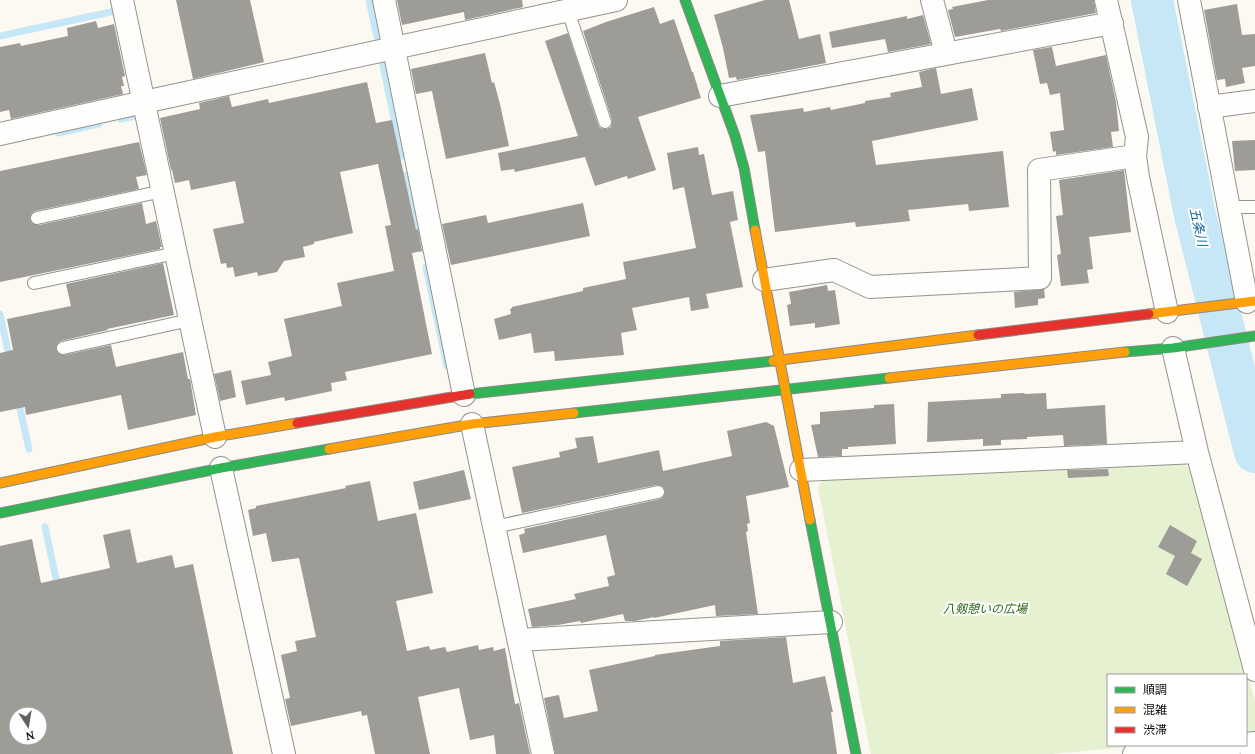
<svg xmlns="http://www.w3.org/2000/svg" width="1255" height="754" font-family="Lora,'Noto Sans JP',serif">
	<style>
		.green { fill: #e5f1d0 }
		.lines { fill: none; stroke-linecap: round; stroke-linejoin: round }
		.stream { stroke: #c6e8f6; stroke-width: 7 }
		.river { stroke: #c6e8f6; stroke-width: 42 }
		.building { fill: #9e9c97; fill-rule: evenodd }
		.lane-casing { stroke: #949390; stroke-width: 14 }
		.street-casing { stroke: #949390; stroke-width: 24 }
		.fast-casing { stroke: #8b8a86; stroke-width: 11 }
		.slow-casing { stroke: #8b8a86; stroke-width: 11 }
		.jam-casing { stroke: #8b8a86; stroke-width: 11 }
		.lane { stroke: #fefefd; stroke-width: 12 }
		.street { stroke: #fefefd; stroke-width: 22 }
		.fast { stroke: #30b455; stroke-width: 9 }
		.slow { stroke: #ff9f0a; stroke-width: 9 }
		.jam { stroke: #e5322d; stroke-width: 9 }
		.labels { text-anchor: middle; stroke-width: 4; stroke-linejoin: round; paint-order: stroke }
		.park-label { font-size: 12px; font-style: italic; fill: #2e661b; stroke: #fff }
		.water-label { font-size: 13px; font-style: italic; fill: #1369a2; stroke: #fff }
	</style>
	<rect width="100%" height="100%" fill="#fbf9f1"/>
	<path class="green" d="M1175,459L1191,469L1255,701V736H1246V675H1108V745H1151L1052,754H871L818,487L824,478Z"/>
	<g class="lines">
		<path class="stream" d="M369,0L377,37
			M0,36L115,11
			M382,61L402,156
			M121,119L135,116
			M58,133L99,124
			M406,175L422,249
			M426,267L447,366
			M0,314L10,361
			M18,400L29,449
			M45,527L58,588"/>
		<path class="river" d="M1152,0L1195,215L1255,452"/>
	</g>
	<path class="building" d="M176,0H250L264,62L193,79Z
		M397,0H522L523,7L465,20L464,12L402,25Z
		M765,0H789L799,39L820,34L826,63L737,80L736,77L729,78L723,48L714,15Z
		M988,0H1094L1096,13L1001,31L1000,29L955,37L948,10L953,9L952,7Z
		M1237,4L1242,35L1255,34V66L1242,68L1245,83L1226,87L1225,79L1217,80L1204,10Z
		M654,7L660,24L674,19L692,72H693L701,98L638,117L656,170L628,179L627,176L595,186L585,157L515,172L514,169L501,171L498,153L578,136L545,41L568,33L598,124L600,128L607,129L611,127L612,120L583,31L606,22Z
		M923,15L931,44L888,52L885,39L832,48L829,32L907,16V19Z
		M96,21L98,28L114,24L125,76L122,77L124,86H121L123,94L11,119L9,110L0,112V47L20,43L21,46L68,36L67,28Z
		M1052,47L1056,66L1106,55L1116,102L1119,131L1111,132L1113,147L1056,155V151L1053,152L1050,132L1064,130L1060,93L1050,95L1047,83L1040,84L1033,50Z
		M485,53L492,83L494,82L500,104L509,146L446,159L432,91L416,94L411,69Z
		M936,68L941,94L972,88L978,120L872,141L876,165L1003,151L1009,207L969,211L968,204L908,210L910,221L856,227L855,222L775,232L765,151L758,152L750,115L803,108L804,112L830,107L831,110L865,103V101L891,97L890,93L922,87L919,72Z
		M367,82L376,123L392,120L416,230L418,229L422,251L412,253L432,354L345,372L347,380L331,383L332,391L285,401L284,397L246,405L241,381L271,375L268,362L292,356L284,319L342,306L337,283L394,271L385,226L391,225L378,164L340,172L353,233L314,242V244L303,247L305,257L284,261L277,272L258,276L257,272L235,277L233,267L227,268L226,263L221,264L213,229L244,223L235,181L191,190L189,180L175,183L172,170H171L160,118L200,109L199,103L229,96L232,107L268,99L269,103Z
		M1255,140V170L1235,171L1232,141Z
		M139,142L147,175L136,177L139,189L35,211L32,213L30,219L32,223L39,225L142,203L146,224L156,221L162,247H160V249L0,282V171Z
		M698,147L699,155L704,154L712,195L733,191L738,220L730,222L743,287L706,294L709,308L691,311L689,297L632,308L637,330L621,333L624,355L555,361L554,351L534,353L531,333L499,340L494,319L511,314L510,309L512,308V307L583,291V288L626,279L623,262L696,248L684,187L673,190L667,153Z
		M1124,170L1131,232L1089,237L1093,269L1087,270L1089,283L1061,286L1057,255L1061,254L1056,216L1063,215L1059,180Z
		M583,203L590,236L451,265L442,224L486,215L488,223Z
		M163,263L174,315L107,329L108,330L61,341L58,343L56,349L58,353L64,355L111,345L116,367L183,352L188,379H190L196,415L128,430L121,395L26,415L25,407L0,412V353L13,350L7,319L71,306L66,284Z
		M827,285L828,291L835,290L840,324L815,328V323L790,326L787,305L791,304L789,292Z
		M1044,289L1045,298L1038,299V305L1015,308L1014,292Z
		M231,370L236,397L220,401L214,374Z
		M1024,393L1025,394L1046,393L1047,409L1105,405L1107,444L1064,446L1063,435L1027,437V439L1001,440V445L983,446V439L927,442L928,402L1001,398V394Z
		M894,404L896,444L848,447V449H842V456L818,457L811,425L820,424V412L874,408V405Z
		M766,422L774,426L789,487L746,496L750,523L747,524L748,531L746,532L758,614L716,616L715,605L654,618V617L635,621H625L623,614L581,623L580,621L558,625L532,627L528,609L576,599L574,594L609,586L607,577L615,575L606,535L523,553L519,535L525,533L524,529L660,499L663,497L665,491L663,487L656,485L522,513L512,467L560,457L559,452L577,448L575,438L593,436L598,463L659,450L663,471L732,456L727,431Z
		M1108,469L1109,476L1068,478L1067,470Z
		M464,470L471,499L419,510L413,482Z
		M370,481L378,521L416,513L433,593L396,601L407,651L429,646L430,650L445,647L447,652L478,645L479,650L493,647L494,651L505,648L515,704L519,703L530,754H496L494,735L470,740L459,688L418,697L430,754H375L367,715L362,716L361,711L291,726L285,699L290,698L281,655L297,651L295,641L316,637L299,558L272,562L266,533L253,536L248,510L256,508V506L346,488L345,486Z
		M1170,525L1197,541L1191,553L1202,559L1187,586L1166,574L1175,556L1158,547Z
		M130,529L137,563L172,555L175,568L193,564L233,754H0V546L32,539L41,583L110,568L103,535ZM16,714H40V738H16Z
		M786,637L793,683L825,676L833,712H831L837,754H555L544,698L559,695L564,718L598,711L589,670L655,656V655L720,646V641Z"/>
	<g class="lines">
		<defs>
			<path id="lane" d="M568,11L605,122
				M1228,207H1255
				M37,218L163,191
				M34,283L176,253
				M63,348L190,320
				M494,527L658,492"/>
			<path id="street" d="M122,0L215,437
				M384,0L464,395
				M932,0L946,53
				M1106,0L1137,137L1135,156L1138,177L1167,312
				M1189,0L1247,302
				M720,96L1112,23
				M1209,107L1255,101
				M0,134L144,102L616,0
				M764,280L834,270L870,287L1040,278L1039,170L1135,156
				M1173,348L1197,452L1255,670
				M472,424L543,754
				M221,468L284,754
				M801,470L1197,452
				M519,640L831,622
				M1246,744L1255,743
				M1134,754L1233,745"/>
			<path id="fast" d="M685,0L735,136L744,168L755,230
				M1125,352L1173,348L1255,336
				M470,394L773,361
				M574,413L889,378
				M0,513L221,468L329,449
				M810,520L856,754"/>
			<path id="slow" d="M755,230L810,520
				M1149,314L1255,301
				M773,361L978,335
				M889,378L1125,352
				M329,449L472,424L574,413
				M0,483L215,437L297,423"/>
			<path id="jam" d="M978,335L1149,314
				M297,423L470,394"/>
		</defs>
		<use href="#lane" class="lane-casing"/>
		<use href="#street" class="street-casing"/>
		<use href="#fast" class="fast-casing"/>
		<use href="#slow" class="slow-casing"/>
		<use href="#jam" class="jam-casing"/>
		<use href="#lane" class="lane"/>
		<use href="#street" class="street"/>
		<use href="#fast" class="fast"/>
		<use href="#slow" class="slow"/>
		<use href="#jam" class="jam"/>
	</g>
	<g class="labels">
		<g class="park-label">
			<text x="985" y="613">八剱憩いの広場</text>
		</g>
		<g class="water-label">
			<text transform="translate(1199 227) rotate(77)" y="5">五条川</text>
		</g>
	</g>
	<rect x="1107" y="674" width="140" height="72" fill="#ffffff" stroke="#9e9e9e"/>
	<rect x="1115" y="687" width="20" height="6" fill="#30b455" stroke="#9e9e9e"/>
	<text x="1143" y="694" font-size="12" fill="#0d0d0d">順調</text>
	<rect x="1115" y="707" width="20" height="6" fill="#ff9f0a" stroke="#9e9e9e"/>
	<text x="1143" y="714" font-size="12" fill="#0d0d0d">混雑</text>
	<rect x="1115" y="727" width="20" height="6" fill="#e5322d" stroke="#9e9e9e"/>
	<text x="1143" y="734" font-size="12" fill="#0d0d0d">渋滞</text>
	<g transform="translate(28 726) rotate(168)"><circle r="19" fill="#ffffff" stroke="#9e9e9e"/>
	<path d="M0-3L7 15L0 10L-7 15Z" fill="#60605d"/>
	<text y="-6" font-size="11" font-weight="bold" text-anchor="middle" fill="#0d0d0d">N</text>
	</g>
</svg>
